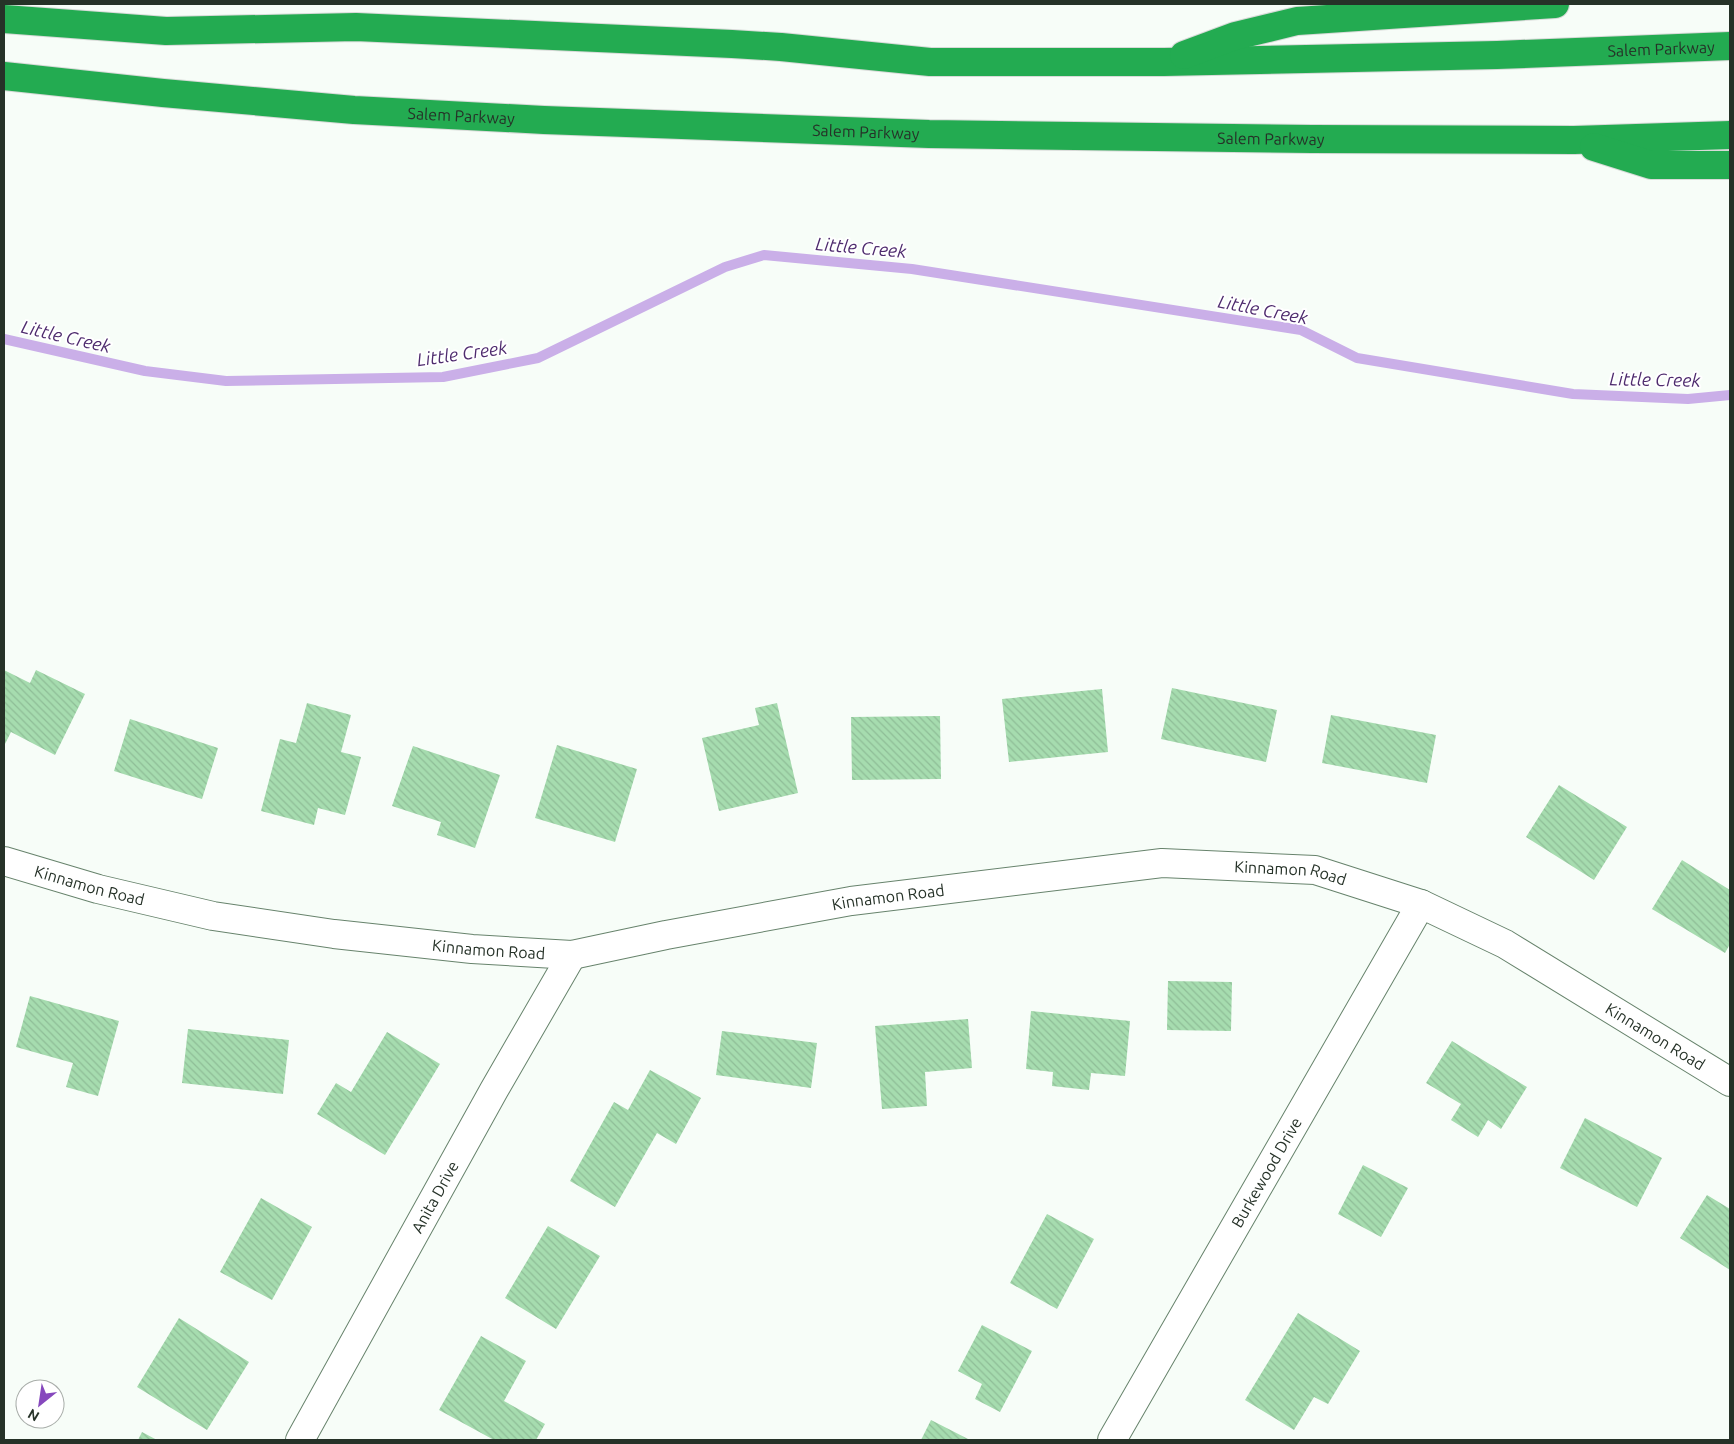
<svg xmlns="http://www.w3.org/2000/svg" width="1734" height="1444" font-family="Ubuntu,sans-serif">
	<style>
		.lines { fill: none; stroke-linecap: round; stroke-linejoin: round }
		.stream { stroke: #caafe8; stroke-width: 10 }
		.building { fill: url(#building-back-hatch) }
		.minor-casing { stroke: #67836c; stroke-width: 30 }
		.motorway-casing { stroke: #d8dad8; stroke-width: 30 }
		.minor { stroke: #fff; stroke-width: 28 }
		.motorway { stroke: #23ab51; stroke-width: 28 }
		.labels { text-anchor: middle; stroke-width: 4; stroke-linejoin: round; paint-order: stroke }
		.street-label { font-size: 16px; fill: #263228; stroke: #fff }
		.water-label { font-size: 18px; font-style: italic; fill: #4e2b6e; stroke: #fff }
	</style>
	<defs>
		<pattern id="building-back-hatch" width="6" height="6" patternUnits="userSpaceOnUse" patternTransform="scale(1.25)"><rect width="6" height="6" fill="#a6dcaf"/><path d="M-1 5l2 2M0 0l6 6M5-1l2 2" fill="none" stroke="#8fbd97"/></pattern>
	</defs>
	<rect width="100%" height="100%" fill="#f7fdf8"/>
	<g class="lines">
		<path class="stream" d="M4,339L145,371L226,381L443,377L538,358L725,267L764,255L912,269L1301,330L1357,358L1573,394L1688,399L1730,395"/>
	</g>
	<path class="building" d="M4,670L30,683L36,670L85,694L55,755L11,732L4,746Z
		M1172,688L1277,710L1266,762L1161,739Z
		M1102,689L1108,752L1009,762L1002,699Z
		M307,703L351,715L341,752L361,757L345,815L318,808L314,825L261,811L280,739L296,743Z
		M777,703L798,793L719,811L702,738L759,725L755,708Z
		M1331,715L1436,735L1427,783L1322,763Z
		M940,716L941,779L852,780L851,717Z
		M130,719L218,748L202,799L114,771Z
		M557,745L637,769L615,842L535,818Z
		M413,746L500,775L475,848L437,835L441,822L392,806Z
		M1559,785L1627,827L1594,880L1526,837Z
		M1682,860L1730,890V944L1725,953L1652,909Z
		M1168,981L1232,982L1231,1031L1167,1030Z
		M30,996L119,1021L98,1096L66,1087L73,1063L16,1047Z
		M1031,1011L1130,1021L1125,1076L1091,1073L1089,1090L1052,1086L1053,1072L1026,1069Z
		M968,1019L972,1068L925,1072L927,1106L882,1109L875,1026Z
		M188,1029L289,1040L283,1094L182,1083Z
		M722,1031L817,1043L811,1088L716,1075Z
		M387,1032L440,1064L385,1155L317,1114L336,1083L351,1092Z
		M1452,1041L1527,1087L1501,1129L1488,1120L1478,1137L1451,1120L1461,1104L1426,1083Z
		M650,1070L701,1098L676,1144L657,1133L615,1207L570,1181L614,1102L628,1110Z
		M1585,1118L1662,1158L1637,1207L1560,1168Z
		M1363,1165L1408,1188L1381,1237L1338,1214Z
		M1707,1195L1730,1209V1270L1680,1238Z
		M261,1198L312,1227L272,1300L220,1272Z
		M1047,1214L1094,1239L1057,1309L1010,1283Z
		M548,1226L600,1256L556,1329L505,1298Z
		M1298,1313L1360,1351L1328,1404L1314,1397L1294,1430L1245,1400Z
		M179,1318L249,1362L207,1430L137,1387Z
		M982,1325L1032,1351L1000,1412L975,1399L982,1384L958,1371Z
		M481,1336L526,1361L504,1401L545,1424L536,1440H494L439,1410Z
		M931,1420L970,1440H921Z
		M142,1432L157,1440H138Z"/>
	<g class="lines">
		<defs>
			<g id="minor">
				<path id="s1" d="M4,861L98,889L213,916L334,934L472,949L572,955L666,935L851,901L1162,863L1315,870L1421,904L1505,944L1730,1082"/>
				<path id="s2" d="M300,1440L494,1090L572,955"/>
				<path id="s3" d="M1112,1440L1421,904"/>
			</g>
			<g id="motorway">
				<path id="s4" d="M4,19L166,31L356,27L732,44L781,47L930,62H1164L1497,55L1730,46"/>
				<path d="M1184,55L1235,36L1297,21L1555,4"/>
				<path id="s5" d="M4,76L163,93L354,110L544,120L929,134L1312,139L1574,140L1730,135"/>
				<path d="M1594,147L1651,165H1730"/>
			</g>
		</defs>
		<use href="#minor" class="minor-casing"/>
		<use href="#motorway" class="motorway-casing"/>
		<use href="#minor" class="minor"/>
		<use href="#motorway" class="motorway"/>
	</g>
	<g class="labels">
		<g class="street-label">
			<text dy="6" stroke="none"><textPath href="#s4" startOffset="1659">Salem Parkway</textPath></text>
			<text dy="6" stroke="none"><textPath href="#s5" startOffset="459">Salem Parkway</textPath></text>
			<text dy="6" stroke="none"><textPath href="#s5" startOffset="864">Salem Parkway</textPath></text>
			<text dy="6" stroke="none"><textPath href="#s5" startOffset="1269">Salem Parkway</textPath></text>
			<text dy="6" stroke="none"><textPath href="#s1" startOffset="1304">Kinnamon Road</textPath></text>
			<text dy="6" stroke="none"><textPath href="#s1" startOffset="89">Kinnamon Road</textPath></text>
			<text dy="6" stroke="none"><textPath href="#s1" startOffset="899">Kinnamon Road</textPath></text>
			<text dy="6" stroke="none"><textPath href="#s1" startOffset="494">Kinnamon Road</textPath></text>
			<text dy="6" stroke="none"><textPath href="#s1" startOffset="1709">Kinnamon Road</textPath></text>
			<text dy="6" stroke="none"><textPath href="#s3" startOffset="309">Burkewood Drive</textPath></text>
			<text dy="6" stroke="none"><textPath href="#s2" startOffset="278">Anita Drive</textPath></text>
		</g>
		<g class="water-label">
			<text transform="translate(861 248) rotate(5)" y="6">Little Creek</text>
			<text transform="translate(1263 310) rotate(11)" y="6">Little Creek</text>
			<text transform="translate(66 337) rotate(13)" y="6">Little Creek</text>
			<text transform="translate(462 354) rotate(-8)" y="6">Little Creek</text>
			<text transform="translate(1655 380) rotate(1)" y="6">Little Creek</text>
		</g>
	</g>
	<rect width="1734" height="1444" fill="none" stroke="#263228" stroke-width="10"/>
	<g transform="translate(40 1404) rotate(210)"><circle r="24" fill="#ffffff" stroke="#a8ada9"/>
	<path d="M0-4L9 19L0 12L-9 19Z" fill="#8648bd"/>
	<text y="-8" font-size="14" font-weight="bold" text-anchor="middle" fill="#263228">N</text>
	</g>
</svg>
